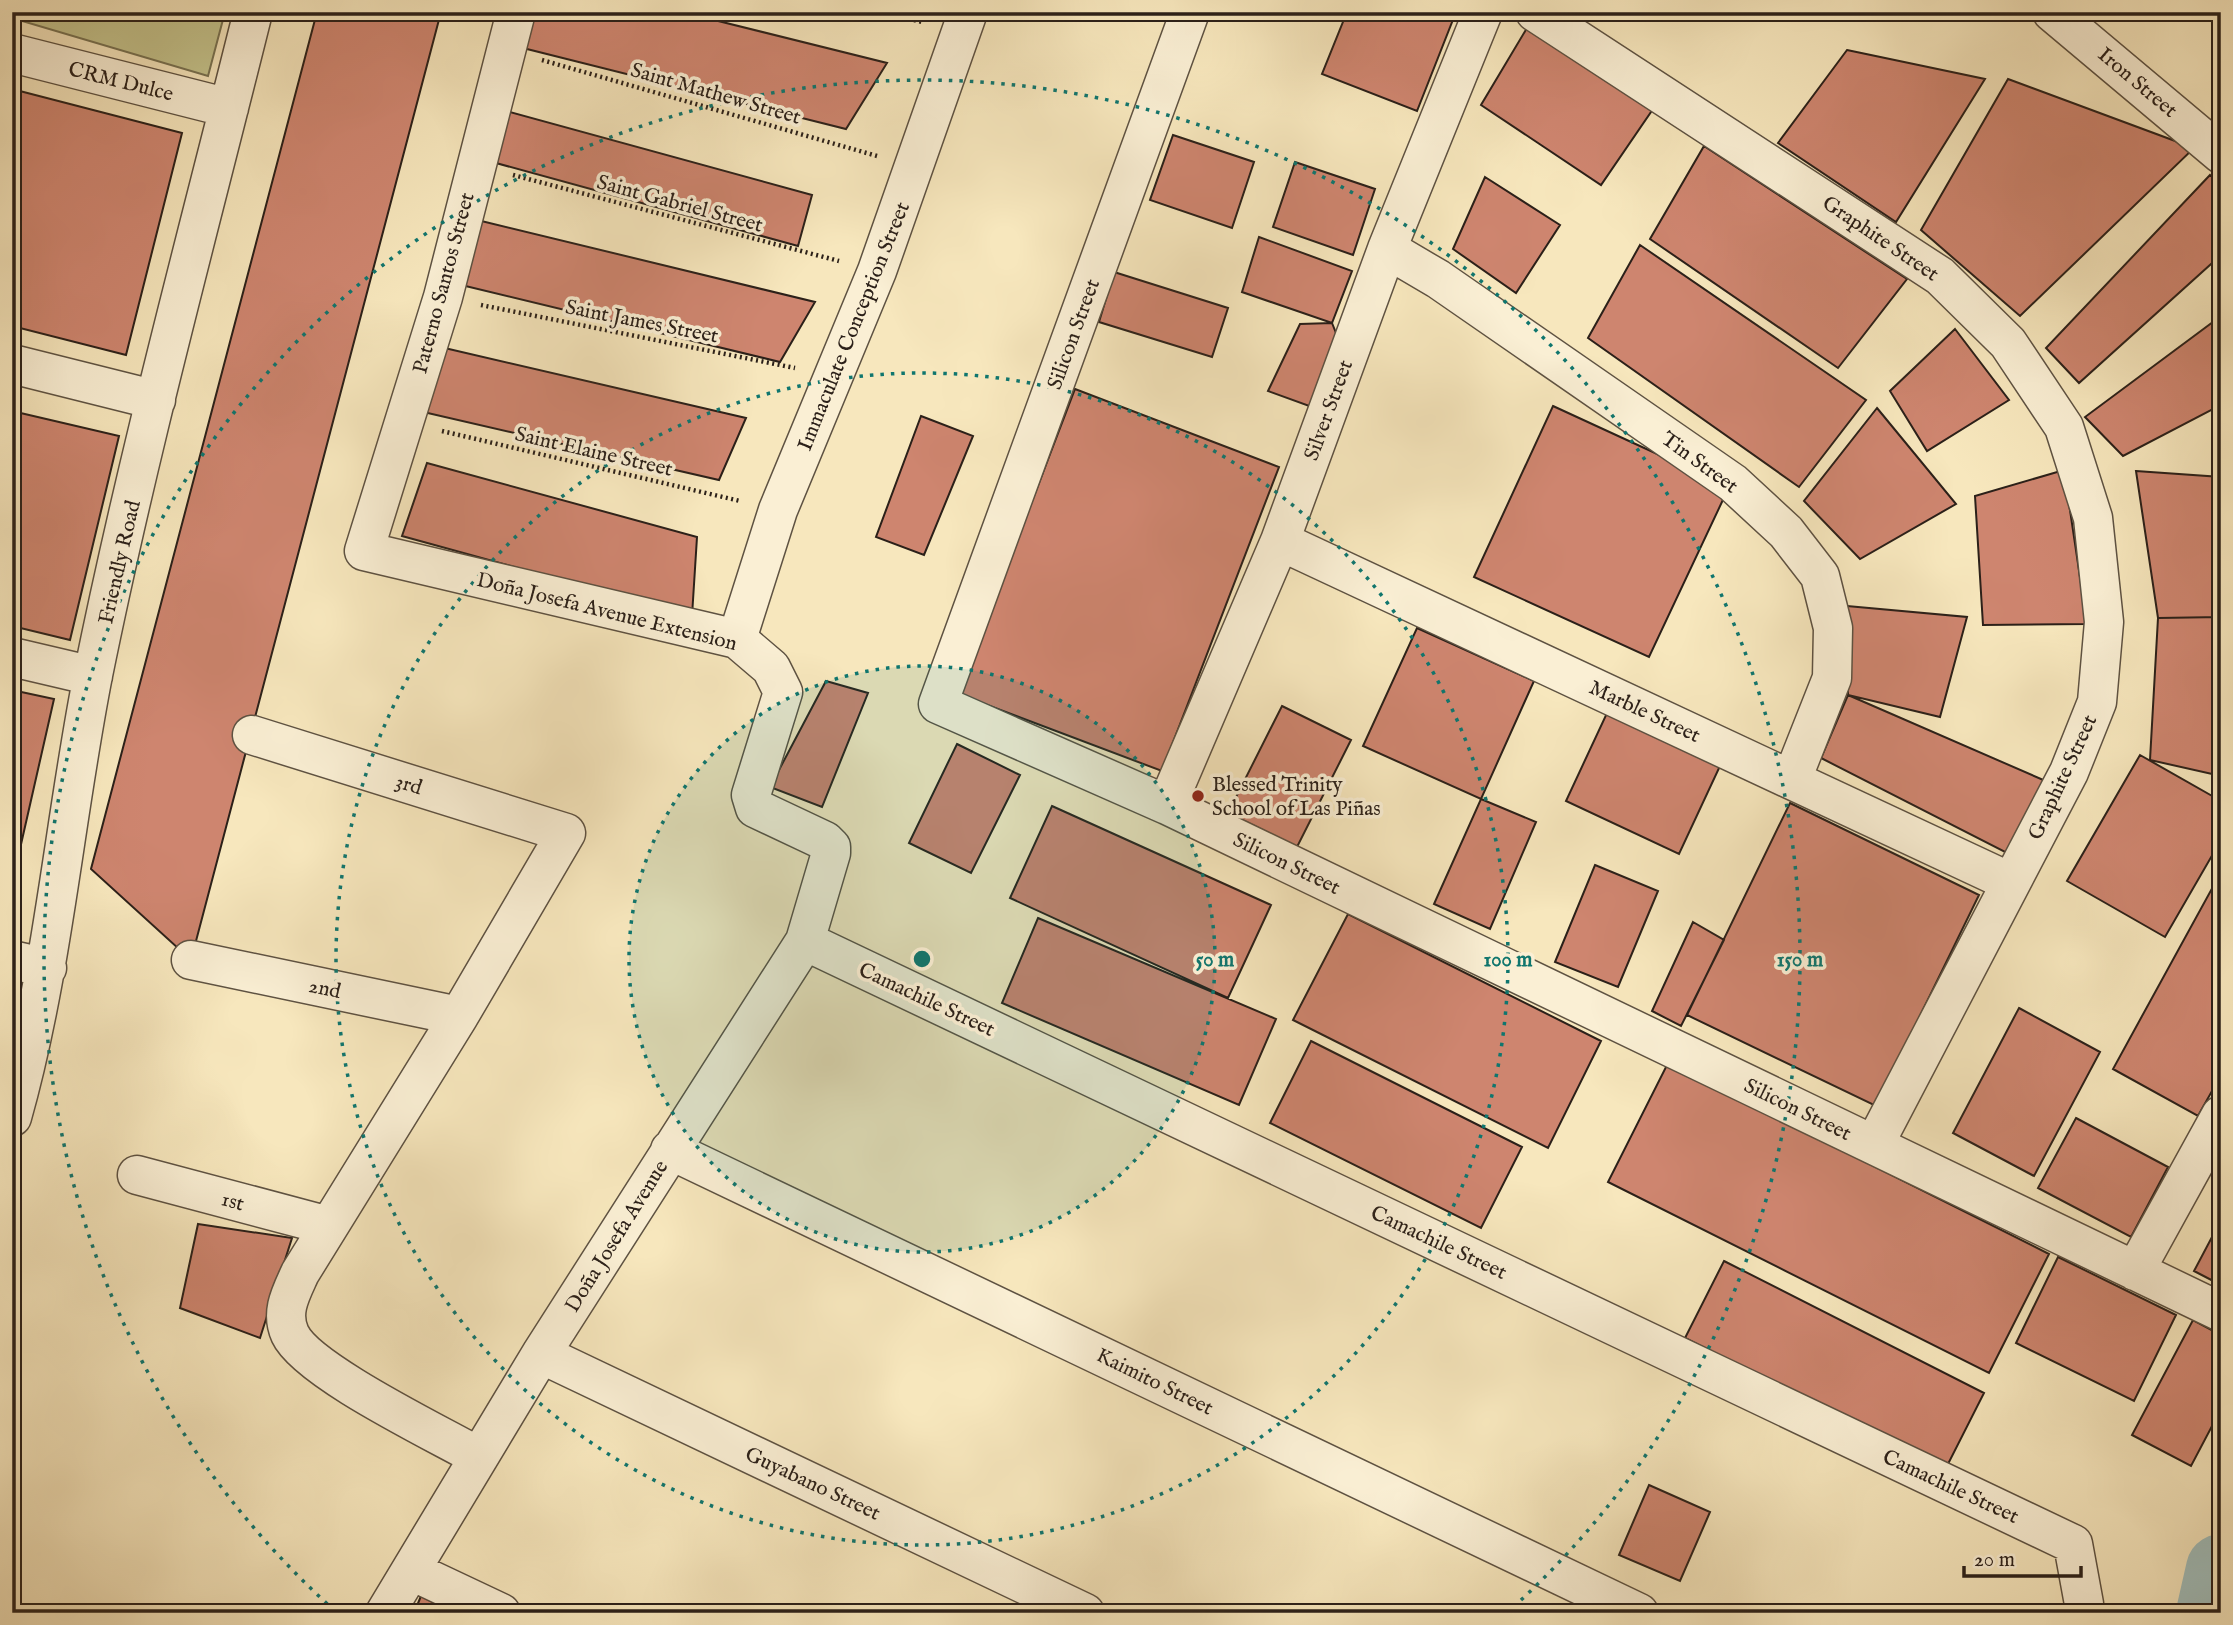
<svg xmlns="http://www.w3.org/2000/svg" width="2233" height="1625" font-family="'IM FELL English',serif">
	<style>
		.green { fill: #c4c38c; stroke: #787252; stroke-width: 2 }
		.lines { fill: none; stroke-linecap: round; stroke-linejoin: round }
		.river { stroke: #a1bebb; stroke-width: 70 }
		.building { fill: #ce856f; stroke: #2b2019; stroke-width: 2 }
		.minor-casing { stroke: #5e5242; stroke-width: 41 }
		.path { stroke: #2b2019; stroke-width: 4.5; stroke-dasharray: 2 3.5; stroke-linecap: butt }
		.minor { stroke: #faefd4; stroke-width: 38 }
		.ring { fill: none; stroke: #0f766e; stroke-width: 3.5; stroke-dasharray: 3.5 7 }
		.poi-dot { fill: #8f2418; stroke: #faefd4; stroke-width: 2.5 }
		.labels { text-anchor: middle; stroke-width: 7; stroke-linejoin: round; paint-order: stroke }
		.street-label { font-size: 21px; fill: #2b2019; stroke: #faefd4 }
		.poi-label { font-size: 21px; fill: #2b2019; stroke: #faefd4; text-anchor: start }
		.centre { fill: #0f766e; stroke: #faefd4; stroke-width: 3.5 }
		.ring-label { font-size: 21px; text-anchor: middle; font-weight: bold; fill: #0f766e; stroke: #faefd4; stroke-width: 7; stroke-linejoin: round; paint-order: stroke }
	</style>
	<rect width="100%" height="100%" fill="#f7e7bd"/>
	<filter id="stains"><feTurbulence type="fractalNoise" baseFrequency=".00286" numOctaves="4"/><feColorMatrix values="0 0 0 0 .2 0 0 0 0 .09 0 0 0 0 .02 0 0 0 .5 -.17"/></filter>
	<radialGradient id="worn" r=".72"><stop offset=".6" stop-color="#630" stop-opacity="0"/><stop offset="1" stop-color="#630" stop-opacity=".3"/></radialGradient>
	<path class="green" d="M12,12H225L208,76L12,18Z"/>
	<g class="lines">
		<path class="river" d="M2211,1613L2221,1569"/>
	</g>
	<path class="building" d="M317,12H441L191,960L91,869Z
		M529,12H682L887,63L846,129L515,46Z
		M1347,12H1456L1417,111L1322,74Z
		M1527,28L1653,109L1601,185L1481,105Z
		M1847,50L1985,79L1896,222L1778,143Z
		M2008,79L2194,148L2020,316L1921,230Z
		M12,89L182,133L126,355L12,326Z
		M499,109L812,195L798,246L485,160Z
		M1173,135L1254,162L1232,228L1150,200Z
		M1704,146L1907,279L1838,368L1650,239Z
		M1295,162L1375,189L1353,255L1273,227Z
		M2210,175L2221,185V255L2079,383L2046,348Z
		M1485,177L1560,225L1516,293L1453,249Z
		M469,218L815,302L780,362L453,283Z
		M1259,237L1352,271L1332,323L1242,292Z
		M1640,245L1866,400L1799,487L1588,338Z
		M1114,272L1228,308L1212,357L1099,322Z
		M2221,316V405L2123,456L2085,417Z
		M1332,323L1338,338L1312,407L1268,391L1300,324Z
		M1955,329L2009,400L1927,451L1890,391Z
		M436,346L746,418L719,480L419,411Z
		M1075,389L1279,467L1162,771L958,694Z
		M1553,406L1729,487L1649,657L1474,577Z
		M1877,408L1956,504L1860,559L1804,501Z
		M12,411L119,436L70,640L12,626Z
		M921,416L973,436L924,555L876,537Z
		M427,463L697,537L692,616L402,536Z
		M2064,470L2087,624L1983,625L1975,496Z
		M2136,471L2221,477V617L2158,618Z
		M1847,606L1967,617L1940,717L1848,695Z
		M2221,617V776L2150,760L2158,618Z
		M1417,628L1534,681L1481,799L1363,746Z
		M826,681L868,693L822,807L770,787Z
		M12,690L54,699L12,884Z
		M1848,695L2048,782L2007,853L1821,758Z
		M1282,706L1351,740L1297,847L1228,813Z
		M1607,713L1720,766L1679,854L1566,801Z
		M957,744L1020,775L971,873L909,843Z
		M2140,755L2221,801V840L2165,937L2067,881Z
		M1481,799L1536,822L1490,929L1434,904Z
		M1790,803L1979,895L1876,1106L1687,1015Z
		M1052,806L1271,905L1228,998L1010,898Z
		M1595,865L1658,891L1618,987L1555,962Z
		M2215,883L2221,886V1075L2198,1116L2113,1069Z
		M1348,914L1601,1041L1548,1148L1293,1020Z
		M1038,918L1276,1019L1239,1105L1002,1003Z
		M1693,922L1724,940L1681,1026L1652,1011Z
		M2019,1008L2100,1052L2034,1176L1953,1133Z
		M1311,1041L1522,1147L1481,1228L1270,1123Z
		M1668,1063L2049,1254L1989,1373L1608,1182Z
		M2076,1118L2168,1167L2131,1237L2038,1188Z
		M2221,1220V1285L2194,1271Z
		M198,1224L292,1238L260,1338L180,1308Z
		M2058,1257L2176,1315L2134,1401L2016,1343Z
		M1724,1261L1984,1393L1945,1470L1685,1338Z
		M2193,1320L2221,1335V1409L2191,1466L2132,1435Z
		M1649,1485L1710,1512L1680,1581L1619,1555Z
		M421,1596L454,1613H414Z"/>
	<g class="lines">
		<defs>
			<path id="minor" d="M1190,12L938,704L1167,805L2221,1312
				M1535,12L1940,276L2008,343L2064,427L2093,518L2104,622L2097,702L2069,772L1874,1145
				M2052,12L2221,154
				M12,53L229,108
				M1387,249L1438,279L1733,483L1786,532L1820,576L1833,628L1832,678L1792,779
				M12,364L156,400
				M1280,541L2010,882
				M737,639L778,510L877,271L968,12
				M12,657L93,676
				M252,735L566,833L459,1016L300,1273C291,1293 280,1312 290,1334C307,1371 439,1434 479,1457
				M1167,805L1280,541L1387,249L1483,12
				M805,941L2073,1544L2084,1604L2083,1613
				M12,960L47,968
				M191,960L459,1016
				M12,1117C53,972 64,822 93,675C138,453 198,233 253,12
				M670,1150L1639,1613
				M137,1175L329,1226
				M2135,1271L2221,1115
				M541,1354L1085,1613
				M412,1571L501,1613
				M385,1613L541,1354L805,941L831,853V847L825,841L755,808L751,795L783,692L771,668L737,639L364,551L443,297L516,12"/>
		</defs>
		<use href="#minor" class="minor-casing"/>
		<path class="path" d="M882,12L922,22
			M542,60L877,156
			M513,175L839,261
			M481,305L795,368
			M442,431L740,501"/>
		<use href="#minor" class="minor"/>
	</g>
	<circle cx="922" cy="959" r="293" fill="#0f766e" fill-opacity=".12"/>
	<g class="ring">
		<circle cx="922" cy="959" r="293"/>
		<circle cx="922" cy="959" r="586"/>
		<path d="M335 1611A878 878 0 1 1 1509 1611"/>
	</g>
	<circle class="poi-dot" cx="1198" cy="796" r="7"/>
	<g class="labels">
		<g class="street-label">
			<text transform="translate(121 81) rotate(14)" y="7">CRM Dulce</text>
			<text transform="translate(2138 82) rotate(40)" y="7">Iron Street</text>
			<text transform="translate(716 93) rotate(16)" y="7">Saint Mathew Street</text>
			<text transform="translate(680 203) rotate(15)" y="7">Saint Gabriel Street</text>
			<text transform="translate(1881 238) rotate(34)" y="7">Graphite Street</text>
			<text transform="translate(443 283) rotate(-75)" y="7">Paterno Santos Street</text>
			<text transform="translate(642 321) rotate(11)" y="7">Saint James Street</text>
			<text transform="translate(853 326) rotate(-68)" y="7">Immaculate Conception Street</text>
			<text transform="translate(1073 334) rotate(-70)" y="7">Silicon Street</text>
			<text transform="translate(1328 410) rotate(-70)" y="7">Silver Street</text>
			<text transform="translate(594 451) rotate(13)" y="7">Saint Elaine Street</text>
			<text transform="translate(1700 462) rotate(36)" y="7">Tin Street</text>
			<text transform="translate(119 562) rotate(-77)" y="7">Friendly Road</text>
			<text transform="translate(607 611) rotate(14)" y="7">Doña Josefa Avenue Extension</text>
			<text transform="translate(1645 711) rotate(25)" y="7">Marble Street</text>
			<text transform="translate(2062 777) rotate(-65)" y="7">Graphite Street</text>
			<text transform="translate(409 784) rotate(17)" y="7">3rd</text>
			<text transform="translate(1287 863) rotate(26)" y="7">Silicon Street</text>
			<text transform="translate(325 988) rotate(12)" y="7">2nd</text>
			<text transform="translate(927 999) rotate(25)" y="7">Camachile Street</text>
			<text transform="translate(1798 1109) rotate(26)" y="7">Silicon Street</text>
			<text transform="translate(233 1201) rotate(15)" y="7">1st</text>
			<text transform="translate(616 1236) rotate(-58)" y="7">Doña Josefa Avenue</text>
			<text transform="translate(1439 1242) rotate(25)" y="7">Camachile Street</text>
			<text transform="translate(1155 1381) rotate(26)" y="7">Kaimito Street</text>
			<text transform="translate(813 1483) rotate(25)" y="7">Guyabano Street</text>
			<text transform="translate(1951 1486) rotate(25)" y="7">Camachile Street</text>
		</g>
		<g class="poi-label">
			<text x="1212" y="791">Blessed Trinity<tspan x="1212" dy="24">School of Las Piñas</tspan></text>
		</g>
	</g>
	<circle cx="922" cy="959" r="10" class="centre"/>
	<g class="ring-label">
		<text x="1215" y="966">50 m</text>
		<text x="1508" y="966">100 m</text>
		<text x="1800" y="966">150 m</text>
	</g>
	<rect width="2233" height="1625" fill="none" stroke="#f7e7bd" stroke-width="42"/>
	<rect x="14" y="14" width="2205" height="1597" fill="none" stroke="#2b2019" stroke-width="3.5"/>
	<rect x="21" y="21" width="2191" height="1583" fill="none" stroke="#2b2019" stroke-width="2"/>
	<path d="M1964 1566v10h117v-10" fill="none" stroke="#2b2019" stroke-width="3.5"/>
	<text x="1974" y="1566" font-size="21" fill="#2b2019" stroke="#faefd4" stroke-width="5" paint-order="stroke">20 m</text>
	<rect width="100%" height="100%" filter="url(#stains)"/>
	<rect width="100%" height="100%" fill="url(#worn)"/>
</svg>
